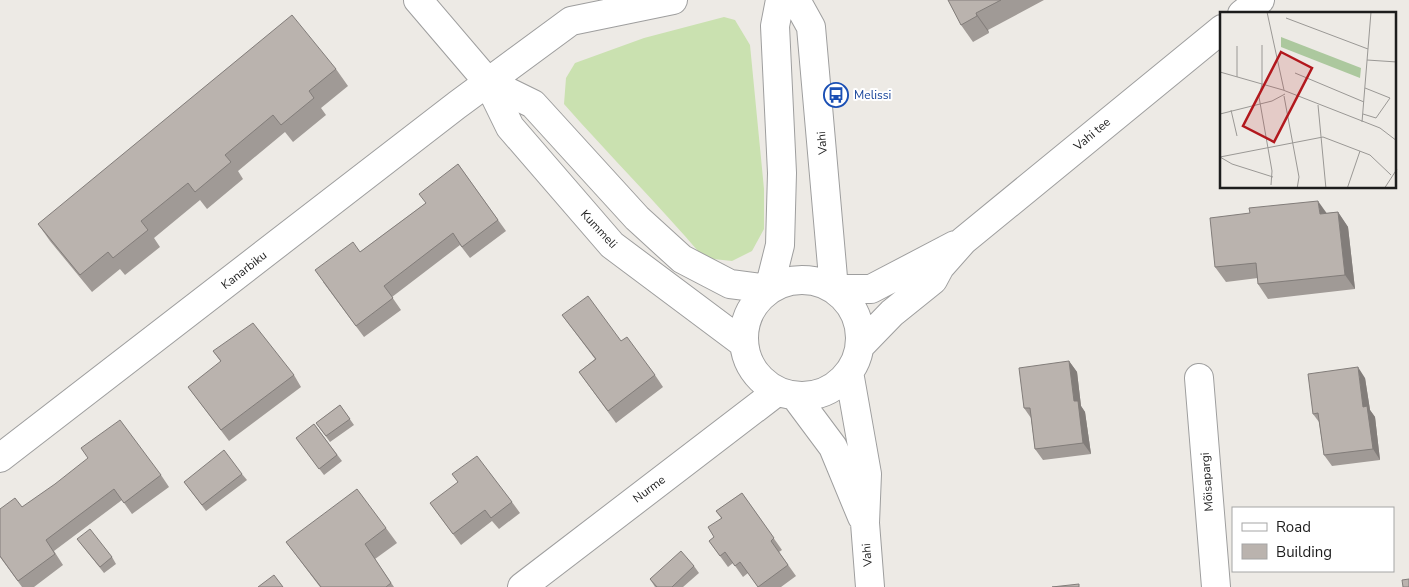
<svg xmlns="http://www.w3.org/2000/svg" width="1409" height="587" font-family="'Nunito Sans',sans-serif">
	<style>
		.grass { fill: #cae1b0 }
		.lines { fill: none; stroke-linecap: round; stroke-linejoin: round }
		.minor-casing { stroke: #9e9e9e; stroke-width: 30 }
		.minor { stroke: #fff; stroke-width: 28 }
		.wall { fill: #a09a96 }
		.shaded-wall { fill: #827d7a }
		.building { fill: #bab3ae; stroke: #827d7a }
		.labels { text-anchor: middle; stroke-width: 4; stroke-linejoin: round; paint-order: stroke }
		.transit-label { font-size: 12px; fill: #164399; stroke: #fff; text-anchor: start }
		.street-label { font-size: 12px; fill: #1d1d1d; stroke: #fff }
		.inset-road { fill: none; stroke: #9a9895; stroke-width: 1 }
		.view { fill: #b2181d; fill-opacity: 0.15; stroke: #b2181d; stroke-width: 2.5 }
		.inset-edge { fill: none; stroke: #1d1d1d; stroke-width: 2.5 }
	</style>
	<rect width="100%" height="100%" fill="#edeae5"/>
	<path class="grass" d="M724,17L735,20L750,45L764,189V229L752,251L732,261L704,258C659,205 610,156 564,104L566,78L575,63L644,38Z"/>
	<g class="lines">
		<defs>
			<path id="minor" d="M418,0L488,82L510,127L612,245L743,343
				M796,0L811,27L834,289
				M1242,14L1260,0
				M488,82L533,104L637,218L682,259L730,284L769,289
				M744 338a58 58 0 1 1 116 0a58 58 0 1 1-116 0Z
				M769,289L780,245L782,173L775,26L780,0
				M834,289H871L955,245
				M861,345L892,313L933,280L940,267L963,241L1222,29
				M849,372L867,474L865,523L870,587
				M1199,378L1216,587
				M795,396L833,447L862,517
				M0,458L457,105L571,21L673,0
				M522,587L778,391"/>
		</defs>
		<use href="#minor" class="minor-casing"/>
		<use href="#minor" class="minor"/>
	</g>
	<path class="wall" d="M948,0H1044L988,30L989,33L973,42L961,25Z
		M336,69L348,86L321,108L326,115L293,142L285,132L238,171L243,179L207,209L200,200L154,238L160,247L125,275L120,269L92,292L50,241L38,224Z
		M458,164L506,231L470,258L460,245L392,297L401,310L364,337L323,282L360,252L426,203Z
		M1338,212L1348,227L1355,289L1268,299L1258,284V278L1226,282L1215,267L1327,213Z
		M562,315L621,341L655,375L663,387L616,423L579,372L595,359Z
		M213,351L294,375L301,387L229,441L188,387L221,362Z
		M1069,361L1077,372L1081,406L1085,412L1091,454L1043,460L1035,449L1031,418L1024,408Z
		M1365,378L1370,410L1375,417L1380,460L1332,466L1324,455L1319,422L1313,414Z
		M340,405L354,425L330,442L316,423Z
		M314,424L342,461L324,475L296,438Z
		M242,474L247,480L206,511L184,482Z
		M161,475L169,487L132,514L122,500L54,551L63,565L34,587H22L0,557L22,507Z
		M742,493L782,550L779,552L796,576L781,587H758L748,573L743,577L733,563L728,567L709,541L714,537L721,518L716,511Z
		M512,502L520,513L499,529L492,521L461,545L430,503Z
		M386,528L397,543L375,559L394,587H320L286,542Z
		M77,539L112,557L116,564L104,573Z
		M694,566L699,573L683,587H655L650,579Z"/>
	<path class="shaded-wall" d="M976,13L988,30L989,33L977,16Z
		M1318,201L1328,215L1320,214Z
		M1338,212L1348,227L1355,289L1345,275Z
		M1069,361L1077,372L1081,406L1085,412L1091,454L1083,443L1074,401Z
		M1358,367L1365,378L1370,410L1375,417L1380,460L1373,449L1363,407Z"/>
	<path class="building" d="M948,0H1001L976,13L977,16L961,25Z
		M292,15L336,69L309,91L314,98L281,125L273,115L225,155L231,162L195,192L188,183L141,221L148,230L113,258L108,252L80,275L38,224Z
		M458,164L498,220L462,247L453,233L384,286L393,298L356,326L315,270L353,242L360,252L426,203L419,194Z
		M1318,201L1320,214L1338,212L1345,275L1258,284L1256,263L1215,267L1210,218L1250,213L1249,208Z
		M588,296L621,341L627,337L655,375L608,411L579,372L596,359L562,315Z
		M253,323L294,375L221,430L188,387L221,361L213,351Z
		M1069,361L1074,401H1078L1083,443L1035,449L1030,408H1024L1019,368Z
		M1358,367L1363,407L1367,406L1373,449L1324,455L1318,413L1313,414L1308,374Z
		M340,405L350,419L326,436L316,423Z
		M120,420L161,475L124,503L114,489L46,540L55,554L18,581L0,556V509L15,498L22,507L55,484L88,458L81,448Z
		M314,424L337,455L319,469L296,438Z
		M224,450L242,474L202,505L184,482Z
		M477,456L512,502L491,518L485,510L453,534L430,503L458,482L452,474Z
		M357,489L386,528L365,544L391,583L386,587H321L286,542Z
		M742,493L774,538L771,541L788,565L758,587L740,562L735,566L725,552L720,556L709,541L714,537L708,527L722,518L716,511Z
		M90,529L112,557L100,567L77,539Z
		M681,551L694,566L672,587H657L650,579Z
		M274,575L283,587H258Z
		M1409,579V587H1403L1402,580Z
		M1079,584V587H1052Z"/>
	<defs>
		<symbol id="bus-ring" viewBox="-11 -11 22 22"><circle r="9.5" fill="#fff" stroke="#1a4fb4" stroke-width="1.5"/><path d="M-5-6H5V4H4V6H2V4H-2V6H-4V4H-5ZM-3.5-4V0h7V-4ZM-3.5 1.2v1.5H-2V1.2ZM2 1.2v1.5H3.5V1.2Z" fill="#1a4fb4"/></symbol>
	</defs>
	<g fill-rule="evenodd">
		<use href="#bus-ring" x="822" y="81" width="28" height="28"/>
	</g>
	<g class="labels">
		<g class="transit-label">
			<text x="854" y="99">Melissi</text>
		</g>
		<g class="street-label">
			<text transform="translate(1092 134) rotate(-40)" y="4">Vahi tee</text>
			<text transform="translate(822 143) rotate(-95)" y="4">Vahi</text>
			<text transform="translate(599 229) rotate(47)" y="4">Kummeli</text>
			<text transform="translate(244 270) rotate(-38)" y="4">Kanarbiku</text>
			<text transform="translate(1207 482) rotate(-94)" y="4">Mõisapargi</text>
			<text transform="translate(649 489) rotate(-37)" y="4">Nurme</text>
			<text transform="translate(867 555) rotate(-95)" y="4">Vahi</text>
		</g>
	</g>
	<g transform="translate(1220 12)">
		<rect width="176" height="176" fill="#edeae5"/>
		<path d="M61,25L141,56L140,66L61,35Z" fill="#acc89e"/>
		<path class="inset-road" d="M47,0L64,78M66,6L148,37M42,33V72L39,85L52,159L51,173M147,48L177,50M0,60L63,78L160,116L177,129M75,61L144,90M17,65V34M64,84L79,165L77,177M98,93L106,177M11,98L17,124M0,102L52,89L65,82M143,102L156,106L170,86L145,76M142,110L151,0M0,145L103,125L150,143L171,163M0,145L12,152L53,165M127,177L140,139M164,177L177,157"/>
		<path class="view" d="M61,40L92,56L54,130L23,114Z"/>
		<rect width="176" height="176" class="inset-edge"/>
	</g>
	<rect x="1232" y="507" width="162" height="65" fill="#ffffff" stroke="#a5a5a5"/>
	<rect x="1242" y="523" width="25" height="8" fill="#ffffff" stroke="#a5a5a5"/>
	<text x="1276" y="532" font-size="15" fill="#1d1d1d">Road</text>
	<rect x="1242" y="544" width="25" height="15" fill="#bab3ae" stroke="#a5a5a5"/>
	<text x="1276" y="557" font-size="15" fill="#1d1d1d">Building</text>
</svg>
